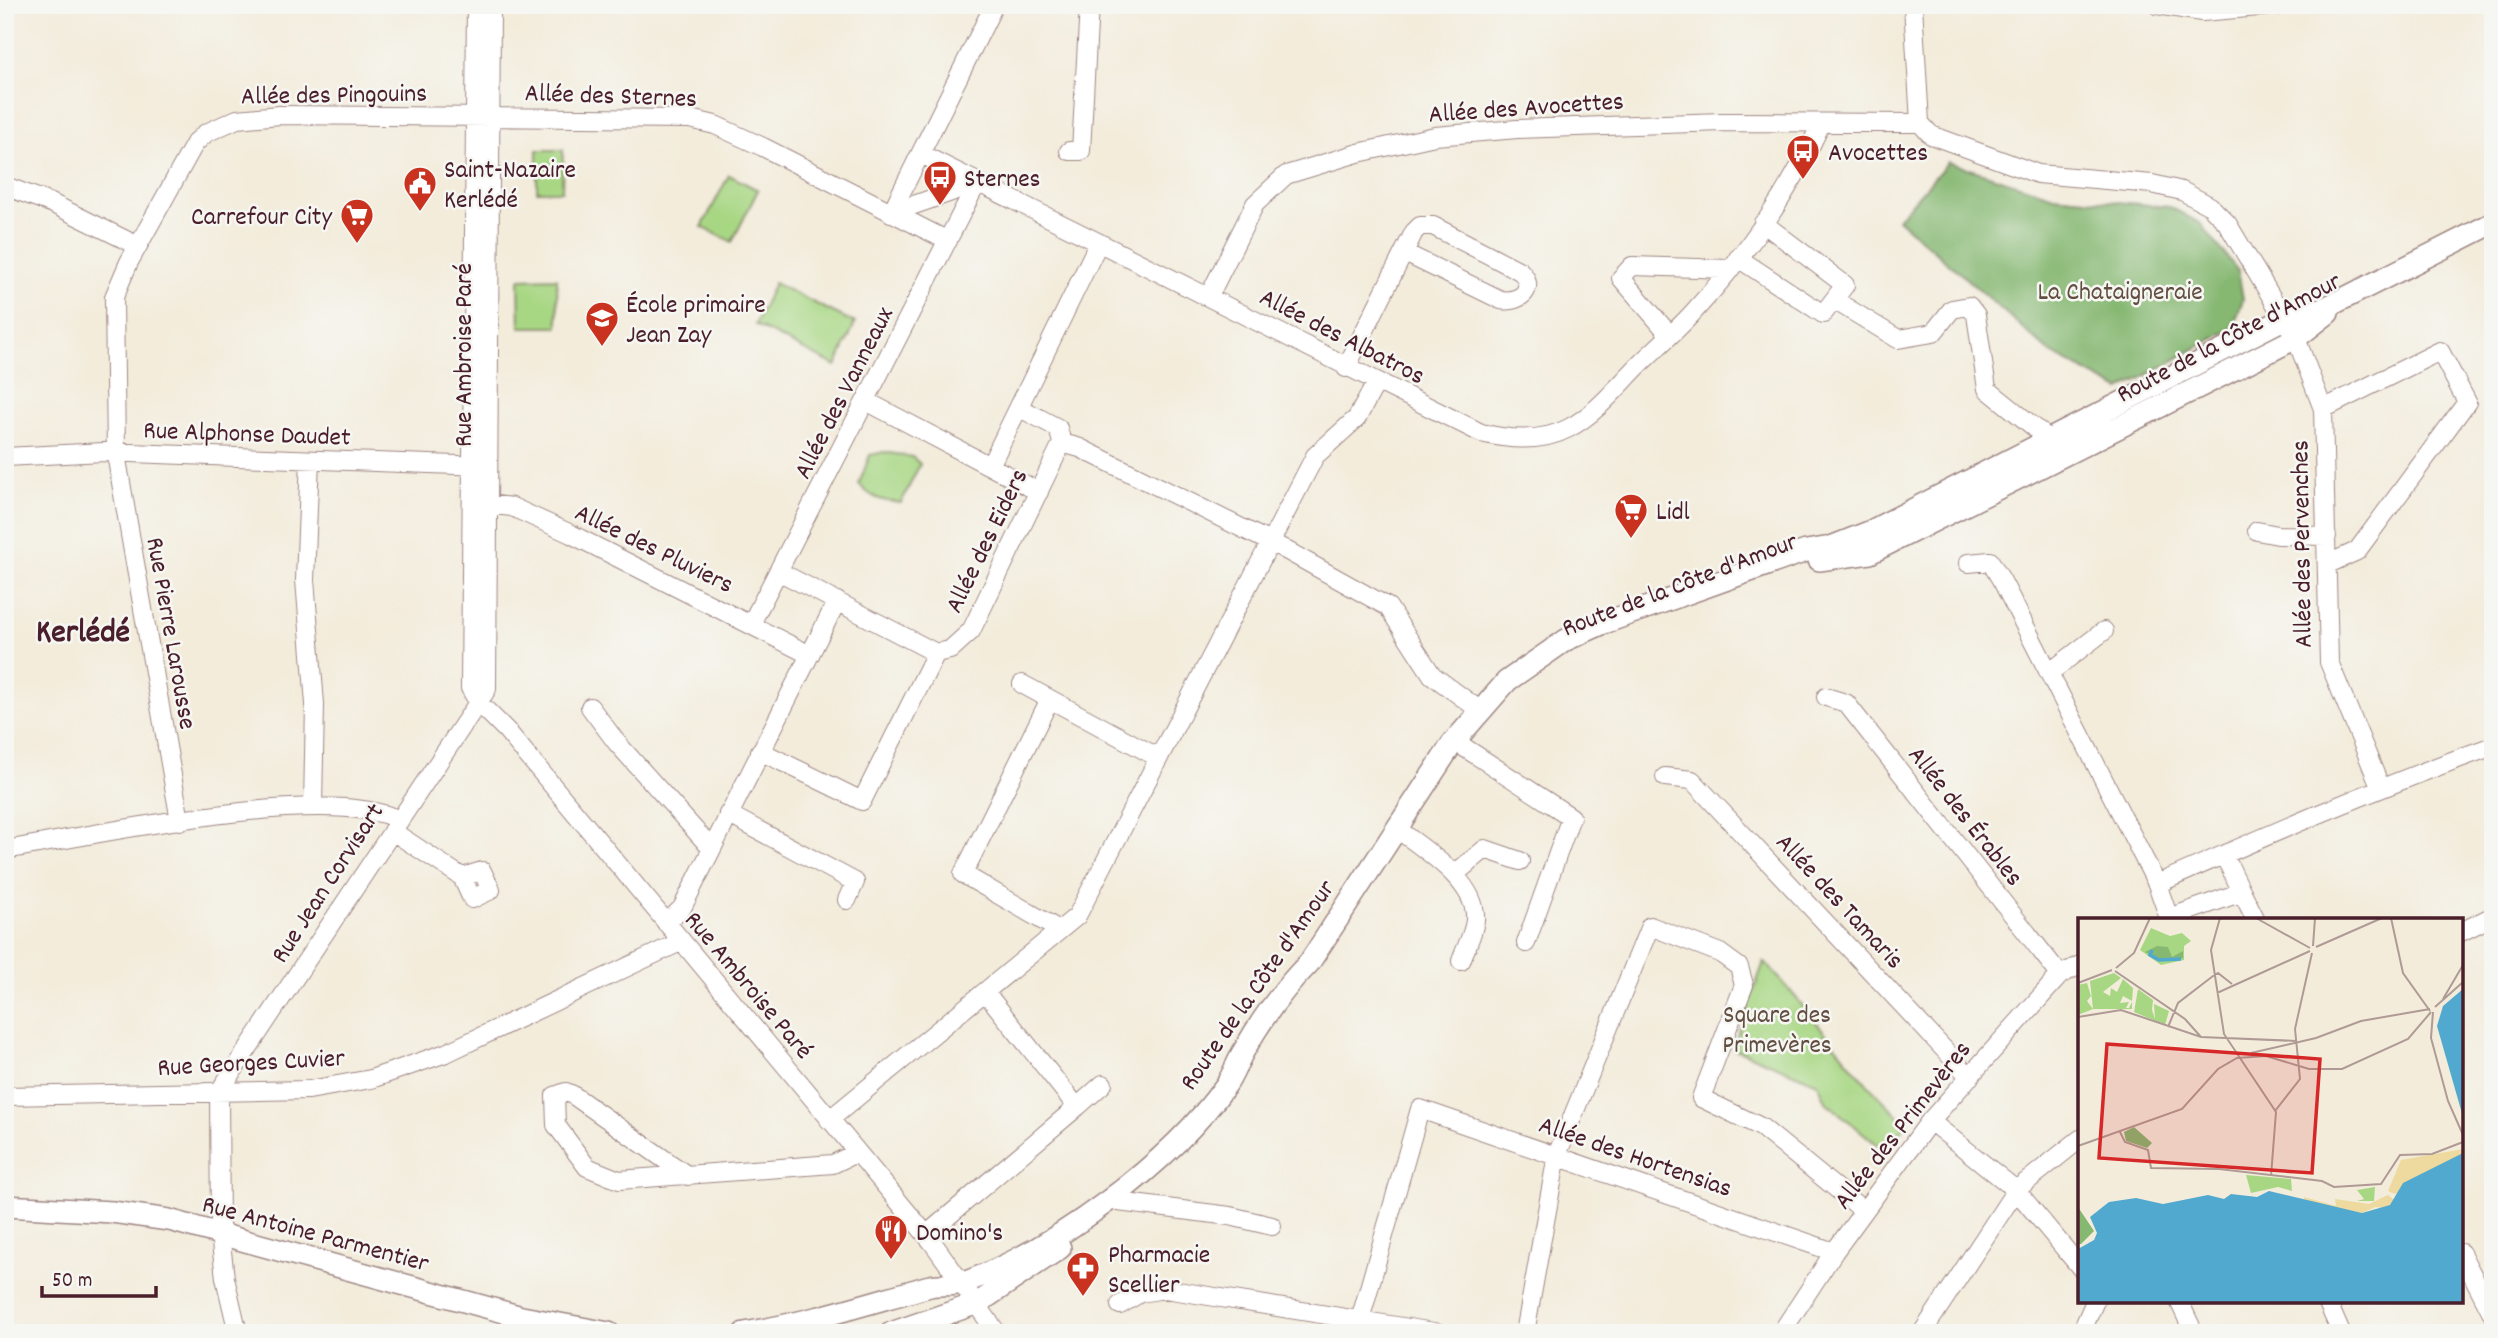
<svg xmlns="http://www.w3.org/2000/svg" width="2498" height="1338" font-family="Dekko,sans-serif">
	<style>
		.green { fill: #a8d784; stroke: #797b58; stroke-width: 2 }
		.forest { fill: #86b872; stroke: #686c4e; stroke-width: 2 }
		.lines { fill: none; stroke-linecap: round; stroke-linejoin: round }
		.minor-casing { stroke: #9e8683; stroke-width: 20 }
		.major-casing { stroke: #9e8683; stroke-width: 24 }
		.minor { stroke: #fff; stroke-width: 18 }
		.major { stroke: #fff; stroke-width: 21 }
		.labels { text-anchor: middle; stroke-width: 5; stroke-linejoin: round; paint-order: stroke }
		.street-label { font-size: 26px; fill: #4a1f2b; stroke: #f6f6f2 }
		.poi-label { font-size: 26px; fill: #4a1f2b; stroke: #f6f6f2; text-anchor: start }
		.park-label { font-size: 26px; fill: #624d41; stroke: #f6f6f2 }
		.district-label { font-size: 33px; font-weight: bold; fill: #4a1f2b; stroke: #f6f6f2 }
		.inset-river { fill: none; stroke: #52a9cf; stroke-width: 3.5 }
		.inset-road { fill: none; stroke: #af9a95; stroke-width: 2 }
		.view { fill: #d62828; fill-opacity: 0.15; stroke: #d62828; stroke-width: 3.5 }
		.inset-edge { fill: none; stroke: #4a1f2b; stroke-width: 3.5 }
	</style>
	<rect width="100%" height="100%" fill="#f6f6f2"/>
	<filter id="ink" filterUnits="userSpaceOnUse"><feTurbulence type="fractalNoise" baseFrequency=".0143" numOctaves="2"/><feDisplacementMap in="SourceGraphic" scale="14" xChannelSelector="R" yChannelSelector="G"/><feConvolveMatrix kernelMatrix="1 2 1 2 8 2 1 2 1" color-interpolation-filters="sRGB"/></filter>
	<filter id="wash" filterUnits="userSpaceOnUse"><feTurbulence type="fractalNoise" baseFrequency=".00686" numOctaves="4" result="noise"/><feDisplacementMap in="SourceGraphic" scale="28" xChannelSelector="R" yChannelSelector="G"/><feGaussianBlur stdDeviation="1.57" result="paint"/><feColorMatrix in="noise" values="0 0 0 0 0 0 0 0 0 0 0 0 0 0 0 0 0 1.4 0 .05"/><feComposite in="paint" operator="in"/></filter>
	<g filter="url(#wash)">
		<rect width="100%" height="100%" fill="#f3ecdb"/>
		<path class="green" d="M537,150H563L562,191H537Z
			M729,175L758,190L732,242L702,227Z
			M557,278L558,327H520L519,279Z
			M774,283L855,323L836,366L755,325Z
			M884,452L912,457L920,464L901,503C883,501 871,499 859,484L870,455Z
			M1764,962C1814,1013 1853,1076 1907,1123L1885,1151L1827,1103L1818,1083L1733,1048Z"/>
		<path class="forest" d="M1948,162L2054,196L2170,207L2200,223L2238,271L2243,299L2233,328L2120,390L2051,353L1898,219Z"/>
	</g>
	<g filter="url(#ink)">
		<g class="lines">
			<defs>
				<path id="minor" d="M476,5L470,688L478,702L507,731L933,1243L997,1333
					M1913,5L1920,123L1931,135L2038,174L2152,184L2182,191L2210,206L2227,223L2296,338L2323,409L2329,662L2380,786
					M2157,5L2202,12L2282,5
					M1069,151H1081L1089,5
					M921,154L1481,433C1510,440 1543,442 1569,428C1597,413 1618,386 1640,364C1659,345 1680,328 1697,308C1747,253 1791,190 1821,124
					M5,186L51,203L138,246
					M891,213L994,5
					M891,213L977,183
					M1738,258L1823,314L1845,285L1763,223
					M1209,296L1255,204L1286,175L1358,153L1435,136L1517,129L1723,122L1920,123
					M1834,300L1898,339L1933,333L1952,309L1969,306L1976,315L1987,389L2050,440
					M1669,334L1621,278L1632,266L1730,269
					M1346,368L1414,232L1420,226H1433L1520,271C1537,288 1521,303 1501,300L1405,253
					M866,401L1039,492
					M2323,409L2440,351L2467,402L2357,551L2328,564
					M1062,443L1080,448L1282,548L1388,607L1432,675L1482,712
					M5,457L104,452L484,466
					M310,460L305,580L315,704L313,806
					M990,466L1098,244
					M478,503L512,507L571,534L810,655
					M2257,531L2278,535L2327,536
					M1968,563L1990,561L2003,583L2157,884
					M780,572L936,653L950,650L971,631L1062,443L1058,428L1020,408
					M751,624L977,183
					M2049,673L2104,631
					M1022,684L1159,758
					M1826,697L1846,703L2060,975
					M1050,699L963,874L1059,930
					M590,707L617,743L711,848
					M1459,744L1571,817L1526,943
					M760,751L862,801L936,653
					M1665,777L1692,780L1970,1077
					M728,814L855,882L847,900
					M180,821L116,454L114,297L129,262L195,143L206,133L237,119L280,115L690,119L715,125L763,147L948,241
					M392,831L462,877L472,899L491,890L482,871L462,877
					M1400,831C1425,850 1478,883 1475,920C1474,933 1465,949 1461,961
					M5,850C90,836 329,783 399,820
					M2224,855L2242,892L2169,918L2157,884C2268,835 2378,787 2493,746
					M1456,873L1485,849L1520,861
					M2242,892L2256,920
					M666,923L682,908L837,601
					M2461,932L2493,916
					M5,1096L309,1090L371,1079L446,1053L680,942
					M1077,1107L1103,1084
					M829,1120L1077,916L1315,456L1357,418L1376,383
					M1930,1121L2016,1190L2080,1267
					M688,1176L573,1095L566,1092L555,1096L556,1125L587,1167L619,1180L833,1164L856,1153
					M1118,1202L1230,1216L1272,1226
					M926,1235L1077,1107L986,993
					M2461,1253L2493,1315
					M2179,1301L2194,1333
					M2327,1301L2341,1333
					M1120,1305L1140,1293L1165,1289L1440,1333
					M1360,1320L1420,1109L1834,1252
					M238,1333L225,1278L220,1234L219,1092L487,689L491,5
					M1525,1333L1557,1155L1650,926L1720,953L1739,967L1744,985L1701,1098L1761,1127L1864,1211
					M1781,1333L1834,1252L1930,1121L2060,975L2080,965
					M1922,1333L2016,1190L2080,1139
					M2081,1333L2095,1301"/>
				<path id="major" d="M1819,560L1870,553L2296,338L2328,313
					M5,1206L112,1212L169,1220L522,1317L609,1333
					M744,1333C808,1323 868,1303 930,1286C941,1283 955,1287 966,1282C1055,1249 1171,1163 1226,1085C1233,1075 1237,1063 1243,1052C1261,1020 1283,989 1309,963L1452,744L1507,681L1566,640L1604,623L1806,551L1831,547L1869,532L2284,319L2327,307L2493,223
					M891,1333L978,1303L1060,1248"/>
			</defs>
			<use href="#minor" class="minor-casing"/>
			<use href="#major" class="major-casing"/>
			<use href="#minor" class="minor"/>
			<use href="#major" class="major"/>
		</g>
	</g>
	<defs>
		<symbol id="bus-pin" viewBox="-11 -11 22 30"><path d="M0 17L-7.5 6A9.5 9.5 0 1 1 7.5 6Z" fill="#c8321e" stroke="#f6f6f2"/><path d="M-5-6H5V4H4V6H2V4H-2V6H-4V4H-5ZM-3.5-4V0h7V-4ZM-3.5 1.2v1.5H-2V1.2ZM2 1.2v1.5H3.5V1.2Z" fill="#fff"/></symbol>
		<symbol id="civic-pin" viewBox="-11 -11 22 30"><path d="M0 17L-7.5 6A9.5 9.5 0 1 1 7.5 6Z" fill="#c8321e" stroke="#f6f6f2"/><path d="M-.6-6.5H3V-4.5H.6V-3L4-1V1h2V6H-6V1h2V-1L-.6-3ZM-1.2 2.5V6h2.4V2.5Z" fill="#fff"/></symbol>
		<symbol id="supermarket-pin" viewBox="-11 -11 22 30"><path d="M0 17L-7.5 6A9.5 9.5 0 1 1 7.5 6Z" fill="#c8321e" stroke="#f6f6f2"/><path d="M-6-5.5h2.5l.6 2H6L4.5 2H-2.5L-4.4-4H-6ZM-1.5 3.2a1.3 1.3 0 1 0 .1 0ZM3 3.2a1.3 1.3 0 1 0 .1 0Z" fill="#fff"/></symbol>
		<symbol id="school-pin" viewBox="-11 -11 22 30"><path d="M0 17L-7.5 6A9.5 9.5 0 1 1 7.5 6Z" fill="#c8321e" stroke="#f6f6f2"/><path d="M0-5L7-2L0 1L-7-2ZM-4 1L0 2.5L4 1V4Q0 6-4 4Z" fill="#fff"/></symbol>
		<symbol id="restaurant-pin" viewBox="-11 -11 22 30"><path d="M0 17L-7.5 6A9.5 9.5 0 1 1 7.5 6Z" fill="#c8321e" stroke="#f6f6f2"/><path d="M-5-6h1v4h1v-4h1v4h1v-4h1v5L-1.5 .5V6h-2V.5L-5-1ZM5-6V6H3V1.5H1.5Q1.5-4 5-6Z" fill="#fff"/></symbol>
		<symbol id="pharmacy-pin" viewBox="-11 -11 22 30"><path d="M0 17L-7.5 6A9.5 9.5 0 1 1 7.5 6Z" fill="#c8321e" stroke="#f6f6f2"/><path d="M-2-6h4v4h4v4h-4v4h-4v-4h-4v-4h4Z" fill="#fff"/></symbol>
	</defs>
	<g fill-rule="evenodd">
		<use href="#bus-pin" x="1784" y="132" width="38" height="52"/>
		<use href="#bus-pin" x="921" y="158" width="38" height="52"/>
		<use href="#civic-pin" x="401" y="164" width="38" height="52"/>
		<use href="#supermarket-pin" x="338" y="196" width="38" height="52"/>
		<use href="#school-pin" x="583" y="299" width="38" height="52"/>
		<use href="#supermarket-pin" x="1612" y="491" width="38" height="52"/>
		<use href="#restaurant-pin" x="872" y="1212" width="38" height="52"/>
		<use href="#pharmacy-pin" x="1064" y="1249" width="38" height="52"/>
	</g>
	<g class="labels">
		<g class="street-label">
			<text transform="translate(334 93) rotate(-1)" y="9">Allée des Pingouins</text>
			<text transform="translate(611 94) rotate(2)" y="9">Allée des Sternes</text>
			<text transform="translate(1526 106) rotate(-4)" y="9">Allée des Avocettes</text>
			<text transform="translate(1343 335) rotate(27)" y="9">Allée des Albatros</text>
			<text transform="translate(2228 336) rotate(-28)" y="9">Route de la Côte d'Amour</text>
			<text transform="translate(462 355) rotate(-90)" y="9">Rue Ambroise Paré</text>
			<text transform="translate(842 392) rotate(-63)" y="9">Allée des Vanneaux</text>
			<text transform="translate(247 432) rotate(2)" y="9">Rue Alphonse Daudet</text>
			<text transform="translate(985 540) rotate(-64)" y="9">Allée des Eiders</text>
			<text transform="translate(2300 544) rotate(-91)" y="9">Allée des Pervenches</text>
			<text transform="translate(655 547) rotate(26)" y="9">Allée des Pluviers</text>
			<text transform="translate(1679 583) rotate(-21)" y="9">Route de la Côte d'Amour</text>
			<text transform="translate(173 633) rotate(80)" y="9">Rue Pierre Larousse</text>
			<text transform="translate(1967 815) rotate(52)" y="9">Allée des Érables</text>
			<text transform="translate(326 882) rotate(-57)" y="9">Rue Jean Corvisart</text>
			<text transform="translate(1841 900) rotate(47)" y="9">Allée des Tamaris</text>
			<text transform="translate(750 984) rotate(50)" y="9">Rue Ambroise Paré</text>
			<text transform="translate(1256 984) rotate(-55)" y="9">Route de la Côte d'Amour</text>
			<text transform="translate(251 1061) rotate(-3)" y="9">Rue Georges Cuvier</text>
			<text transform="translate(1901 1124) rotate(-52)" y="9">Allée des Primevères</text>
			<text transform="translate(1636 1155) rotate(19)" y="9">Allée des Hortensias</text>
			<text transform="translate(316 1232) rotate(15)" y="9">Rue Antoine Parmentier</text>
		</g>
		<g class="poi-label">
			<text x="1828" y="160">Avocettes</text>
			<text x="444" y="177">Saint-Nazaire<tspan x="444" dy="30">Kerlédé</tspan></text>
			<text x="964" y="186">Sternes</text>
			<text x="332" y="224" text-anchor="end">Carrefour City</text>
			<text x="626" y="312">École primaire<tspan x="626" dy="30">Jean Zay</tspan></text>
			<text x="1656" y="519">Lidl</text>
			<text x="916" y="1240">Domino's</text>
			<text x="1108" y="1262">Pharmacie<tspan x="1108" dy="30">Scellier</tspan></text>
		</g>
		<g class="park-label">
			<text x="2120" y="299">La Chataigneraie</text>
			<text x="1777" y="1022">Square des<tspan x="1777" dy="30">Primevères</tspan></text>
		</g>
		<g class="district-label">
			<text x="83" y="641">Kerlédé</text>
		</g>
	</g>
	<g transform="translate(2078 918)">
		<rect width="385" height="385" fill="#f3ecdb"/>
		<path d="M73,10L92,18L104,15L113,23L106,28V42L83,47L62,32ZM36,55L43,60L25,74L32,78L33,70L39,74L45,61L55,70L54,83L45,78L42,85L51,84L48,90H51L54,84V91H15L0,97V67L9,65L13,78L9,83L15,91L12,63ZM60,71L75,82L74,92L77,101L76,86L91,93L87,107L56,94ZM168,257L213,261L214,273L200,269L173,275ZM297,269L296,283H279L286,281L279,272Z" fill="#a8d784"/>
		<path d="M79,28L90,29L94,39L105,33V40L85,43L67,34ZM56,209L74,225L69,230L48,223L46,214ZM0,289L16,313L3,326H0Z" fill="#86b872"/>
		<path d="M385,231V237L317,276L310,273L323,242ZM310,277L316,282V291L297,289L284,295L227,283L226,279L258,288L257,281L291,286Z" fill="#eeda9e"/>
		<path d="M385,71V199L359,108L365,88ZM385,235V385H0V331L16,322L19,315L12,299L31,284L58,280L85,286L130,277L146,281L153,276L179,279L191,273L284,295L312,287L325,265Z" fill="#52a9cf"/>
		<path class="inset-river" d="M74,32L72,37L81,42L103,41"/>
		<path class="inset-road" d="M142,0L133,32L146,116L198,194L193,258M178,0L232,30M313,0L325,55L352,93M235,28L237,0M238,29L304,0M38,50L56,35L72,0M37,53L107,101L123,119M0,65L34,52M139,75L232,33M365,81L385,47M357,89L385,64M355,94L353,120L370,183L385,217M0,99L43,92L123,119L219,123M90,109L100,85L135,58L140,55L154,66M173,135L238,120L283,103L352,91M197,193L222,161L217,111L234,35M42,214L47,224L70,232L73,250L141,251L244,263L256,269L303,266L322,237L354,236L385,224M0,228L104,191L140,151L159,140L188,138L231,151H264L330,121L353,94"/>
		<path class="view" d="M29,126L242,141L234,255L21,240Z"/>
		<rect width="385" height="385" class="inset-edge"/>
	</g>
	<rect width="2498" height="1338" fill="none" stroke="#f6f6f2" stroke-width="28"/>
	<path d="M42 1286v10h114v-10" fill="none" stroke="#4a1f2b" stroke-width="3.5"/>
	<text x="52" y="1286" font-size="21" fill="#4a1f2b" stroke="#f6f6f2" stroke-width="5" paint-order="stroke">50 m</text>
</svg>
